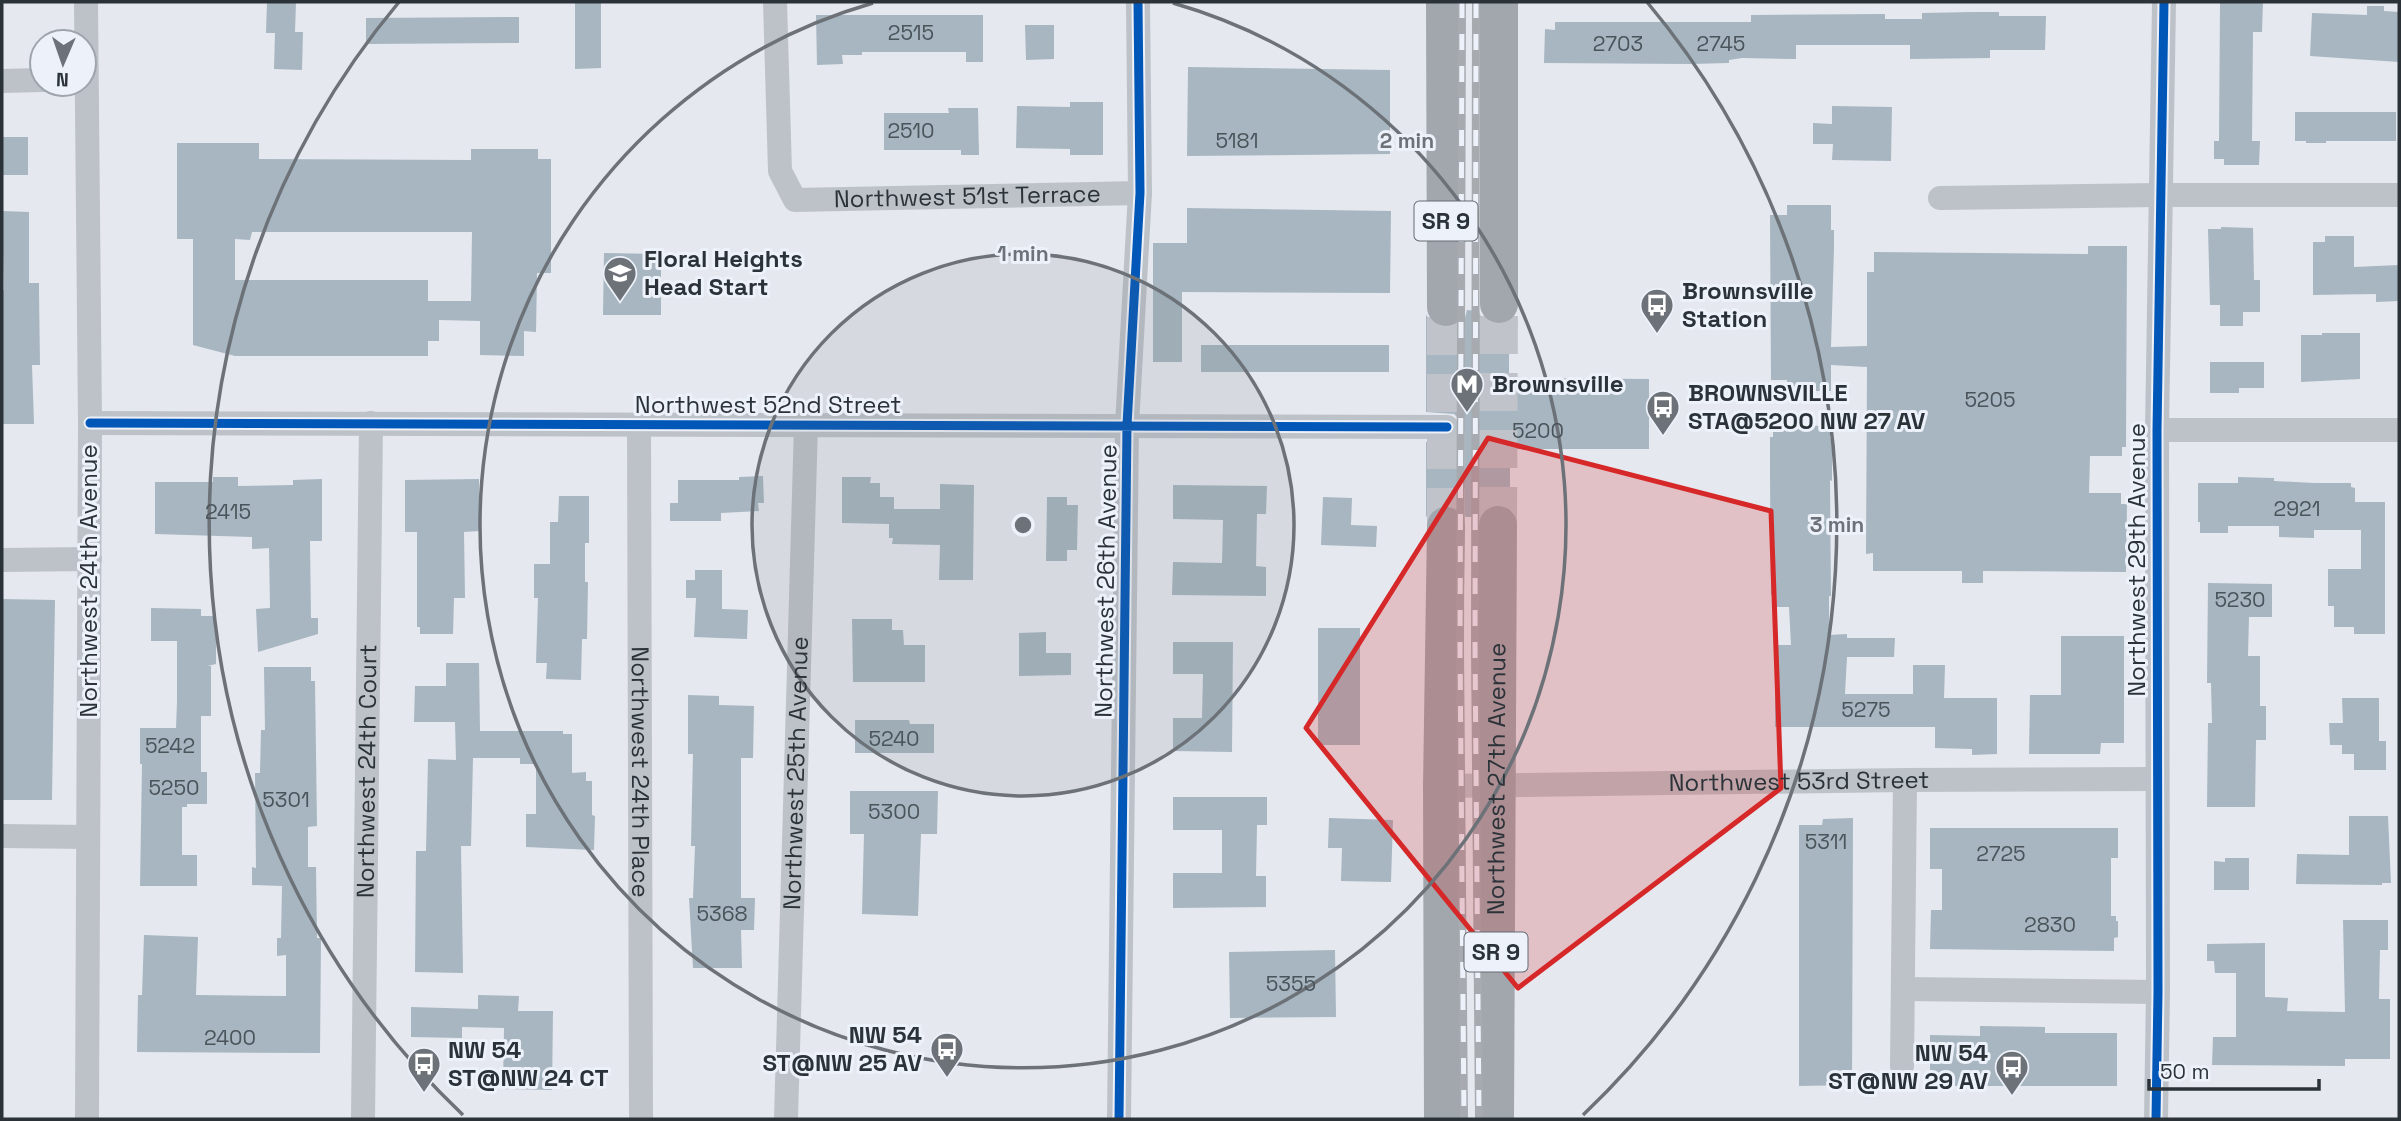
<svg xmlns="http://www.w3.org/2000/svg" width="2401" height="1121" font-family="'Space Grotesk',sans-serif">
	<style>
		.building { fill: #a7b6c0; fill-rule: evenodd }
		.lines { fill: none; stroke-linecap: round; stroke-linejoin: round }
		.primary-tunnel { stroke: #c0c4ca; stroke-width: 38; stroke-dasharray: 38 19; stroke-linecap: butt }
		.street { stroke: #bdc2c8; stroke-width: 24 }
		.primary { stroke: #a2a7ad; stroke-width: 38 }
		.rail-casing { stroke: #a7abb0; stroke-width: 8 }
		.rail { stroke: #edf1fa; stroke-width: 5; stroke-dasharray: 16; stroke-linecap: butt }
		.cycleway-casing { stroke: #edf1fa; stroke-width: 13 }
		.cycleway { stroke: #0057b8; stroke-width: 9 }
		.marked { fill: #d62828; fill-opacity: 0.2; stroke: #d62828; stroke-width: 5; stroke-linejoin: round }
		.ring { fill: none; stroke: #6c7278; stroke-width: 3.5 }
		.labels { text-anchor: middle; stroke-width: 6; stroke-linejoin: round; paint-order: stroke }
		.number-label { font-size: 21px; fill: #4a545b }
		.shield { fill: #edf1fa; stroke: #656c73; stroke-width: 2 }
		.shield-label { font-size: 23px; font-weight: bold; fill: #2b3339 }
		.street-label { font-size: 24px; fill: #2b3339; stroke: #edf1fa }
		.poi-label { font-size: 24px; font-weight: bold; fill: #2b3339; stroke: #edf1fa; text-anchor: start }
		.centre { fill: #6c7278; stroke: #edf1fa; stroke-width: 3.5 }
		.ring-label { font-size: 21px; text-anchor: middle; font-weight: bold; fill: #6c7278; stroke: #edf1fa; stroke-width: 6; stroke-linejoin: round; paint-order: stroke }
	</style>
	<rect width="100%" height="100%" fill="#e5e8ee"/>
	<path class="building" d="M267,2H296L295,32H303L302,70L274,69L275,33H266Z
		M575,2H601V68L575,69Z
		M2220,2H2263L2262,32H2253L2252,141H2260L2259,165H2224V159H2214V141H2219Z
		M2367,6H2384V11L2399,12V62L2310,56L2312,13L2367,15Z
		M1974,12H1999V16H2046L2045,50H1990V58L1910,59V45H1796V59L1742,58L1729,60V63L1691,64L1544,63L1545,29L1555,30V22H1751V15L1885,14V19H1922V13Z
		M816,15H983V62H966V52H862V55H842L843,64L817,65Z
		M519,17V43L366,44V18Z
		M1025,25H1054V59L1026,60Z
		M1188,67L1390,70V154L1187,156Z
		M1070,102H1103V155H1070V149L1016,148L1017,106L1070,107Z
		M1832,106L1892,107L1891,161L1832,160L1833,144H1813V123L1832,124Z
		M948,108H978L979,155H961V150H884V113H949Z
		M2295,112H2396V141H2326V143H2306V141H2295Z
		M2,137H28V175H2Z
		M177,143H259V159L471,160V149H538V159H551V273H537L536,332L524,331V356L480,355V321L439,320V341H428V356H235L193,345V239H177ZM252,232H472L471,301H428V280H235V239L250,240Z
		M1787,205H1831V230H1834V248L1831,347L1867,346V272H1874V252L2088,254V246H2127L2126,447H2122V456H2090L2089,493H2121V504H2127L2126,572L1983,571V583H1962V571H1873V553L1866,554L1867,367L1831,365V391H1786L1787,380H1771L1770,215H1787Z
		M1187,208L1391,211L1390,293L1182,292V362H1153V243H1187Z
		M2,211L29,212V283H39V292L40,365H32L34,424H2V290H4Z
		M2221,227L2253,228L2254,280H2260V312H2243V326H2220V305H2210L2208,229H2221Z
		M2325,236H2354V267L2399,265V301L2376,302V294L2313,295V242H2325Z
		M604,253L661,254V315H603Z
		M1467,310L1479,311L1480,315L1489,323L1498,326L1509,323V378L1649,379V449H1510V507L1497,503L1487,506L1478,517H1466L1458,508L1446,504L1435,507L1426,517V442L1454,440L1459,435L1462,426L1459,419L1454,414L1426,412V315L1435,326L1447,329L1458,325L1465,318Z
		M2322,333H2360V379L2301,382V335H2322Z
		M1201,345H1389V372H1201Z
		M2210,362H2264V388H2239V393H2210Z
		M1773,425L1830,426V439H1832V481L1830,480L1831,596H1829V635L1847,634V638H1895L1894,657H1847L1845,694H1913V665H1945L1944,698H1997V754L1972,755V749L1935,748V727H1775V645H1791L1789,607H1772L1773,595H1771L1770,477V437H1773Z
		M763,476L764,503H758L759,511L721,513V521H670V503H678V480H739V477Z
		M213,477H238V486L293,485V480L322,479V541H310L311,618H318V634L258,652L256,609L270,608L269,548L252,549V537L155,534V482H213Z
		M842,477H871L870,483H880V497H894V509H940V484L974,485L973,580H939L940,545L892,544L893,538H889V524L842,523Z
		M2238,477L2274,478V481L2314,483H2351V487L2355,488V502H2385V634H2354V627H2334V606H2328V569H2361V530H2314V538L2279,537V526H2228V533H2200V522H2198V483H2238Z
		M479,479V531L464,532L465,598H454L453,634H420V627H417V532H405V480Z
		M1173,485L1267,486L1266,514H1257L1256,566L1266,567V596L1172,595L1173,562L1222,563L1223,520L1173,519Z
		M559,496H589V543H585V582H588L587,639H582L581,680L546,679L547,663H536L538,598H534V564H550V522H558Z
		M1047,497H1067V505H1078L1077,550H1067V561H1046Z
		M1323,497L1352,498L1351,525L1377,526L1376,547L1321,545Z
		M695,570H722V609L748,610L747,639L694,637L696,598H686V580H695Z
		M2208,583L2272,584V617H2249L2248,656H2260V706H2266V740H2256L2255,807H2207L2208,723H2212L2211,683H2207Z
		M2,599L55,600L52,800H2Z
		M151,608L201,609V616H216V664L207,666H211V716H201V772H207V804H187V807H182V855H197V886H140L142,764H140V728H176L177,702V641H151Z
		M852,619H892V630H903L904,645H925V682H853Z
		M1318,628H1360V745H1318Z
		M1046,632V653H1071V675L1019,676V633Z
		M2061,636H2124V743H2101L2100,754H2029L2030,695H2061Z
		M1173,642H1233L1232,752L1173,751V718H1202L1203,674H1173Z
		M446,663H479L480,731H563V734H572V773L586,772V781H592V815L595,816L594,850L526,847V814H536V764H520V758H473L471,846H461L463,973L415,972L416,851H426L428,759L456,760L455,722H414L415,686H446Z
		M264,667H311V681H315L317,826L308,827V867H316L317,938H321L320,1053L137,1052L138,995H142L144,935L198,937L196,995L286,996V955L277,956V938H281L282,886L252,885V867L256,868L255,773H260L261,730H265Z
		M688,695L719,696V705L754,706L753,758H741V898H755L754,930H741L742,968H693L689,898H693L695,846H691L693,754H688Z
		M2342,698H2379V741H2386V770H2354V754H2342V745H2330L2329,723H2343Z
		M855,720H909L910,724H934V753H855Z
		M850,791H938L937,834H921L918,916L862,914L864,834H850Z
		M1173,797H1267V825H1257L1256,876H1266V907L1173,908V873H1222V830H1173Z
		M2349,816H2388L2391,883H2382V885L2296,884L2297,854L2349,855Z
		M1329,818L1393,820L1391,882L1341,881L1342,848H1328Z
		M1853,818L1852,1085L1799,1086V825H1822L1823,819Z
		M1930,828H2118V858H2111V916H2116V921H2118V937L2114,938V951L1930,949L1931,910H1942V869H1930Z
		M2225,858H2249V890H2214V861L2225,862Z
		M2343,920H2388V950H2380L2379,999H2390V1059H2345V1066L2212,1065L2213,1037H2236V973H2215L2214,961H2207V944L2265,943V997L2288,998L2287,1011L2345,1012Z
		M1335,950L1336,1017L1230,1018L1229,952Z
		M478,995L519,996L518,1011H553L552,1090L503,1089L504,1028L462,1027V1038L411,1037V1007L478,1009Z
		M1980,1026L2045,1027V1033H2117V1086H1942V1075H1930V1035L1980,1036Z"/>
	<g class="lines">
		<path class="primary-tunnel" d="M1498,525L1499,304
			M1446,526V307"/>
		<g class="street">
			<path d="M86,2L90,423L87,1119"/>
			<path id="s1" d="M775,2L780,171L795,200L1140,193"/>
			<path d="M2,81L42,80"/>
			<path d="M1940,198L2159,195H2399"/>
			<path d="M90,423L1447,427"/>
			<path id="s2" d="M639,424L641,1119"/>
			<path d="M2157,430H2399"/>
			<path d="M2,560L90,559"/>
			<path id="s3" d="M1442,786L1905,780L2156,779"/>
			<path d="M2,836L88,837"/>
			<path d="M1903,989L2158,992"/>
			<path d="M1902,1066L1905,780"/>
			<path id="s4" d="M363,1119L371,423"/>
			<path id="s5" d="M786,1119L806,424"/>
			<path d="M1119,1119L1127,425L1140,193L1138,2"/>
			<path d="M2156,1119L2158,992L2157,430L2164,2"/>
		</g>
		<g class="primary">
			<path d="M1445,2L1446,307"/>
			<path d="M1499,304V2"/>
			<path d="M1443,1119L1442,786L1446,526"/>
			<path id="s6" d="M1495,1119L1498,525"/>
		</g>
		<defs>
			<path id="rail" d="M1462,2L1460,649L1464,1119
				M1476,2L1475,649L1479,1119"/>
		</defs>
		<use href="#rail" class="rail-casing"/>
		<use href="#rail" class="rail"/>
		<defs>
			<path id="cycleway" d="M90,423L1447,427
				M1119,1119L1127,425L1140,193L1138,2
				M2156,1119L2158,992L2157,430L2164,2"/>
		</defs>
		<use href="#cycleway" class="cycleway-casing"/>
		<use href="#cycleway" class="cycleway"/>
	</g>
	<path class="marked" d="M1488,438L1771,511L1781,788L1518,988L1306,728Z"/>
	<circle cx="1023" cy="525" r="271" fill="#6c7278" fill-opacity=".12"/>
	<g class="ring">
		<circle cx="1023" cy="525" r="271"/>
		<path d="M1173 3A543 543 0 1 1 873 3"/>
		<path d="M463 1115A814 814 0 0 1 399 2M1647 2A814 814 0 0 1 1583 1115"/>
	</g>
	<defs>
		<symbol id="school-pin" viewBox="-11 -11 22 30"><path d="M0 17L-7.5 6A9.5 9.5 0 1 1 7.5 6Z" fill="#6c7278" stroke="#edf1fa"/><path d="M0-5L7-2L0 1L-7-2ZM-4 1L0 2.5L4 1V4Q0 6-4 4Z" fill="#fff"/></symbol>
		<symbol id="bus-pin" viewBox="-11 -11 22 30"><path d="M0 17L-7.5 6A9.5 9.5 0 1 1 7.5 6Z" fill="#6c7278" stroke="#edf1fa"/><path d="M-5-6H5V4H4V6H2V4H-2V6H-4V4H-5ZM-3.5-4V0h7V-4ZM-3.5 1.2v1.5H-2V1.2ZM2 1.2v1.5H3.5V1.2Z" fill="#fff"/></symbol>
		<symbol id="metro-pin" viewBox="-11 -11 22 30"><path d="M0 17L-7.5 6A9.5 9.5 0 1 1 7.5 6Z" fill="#6c7278" stroke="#edf1fa"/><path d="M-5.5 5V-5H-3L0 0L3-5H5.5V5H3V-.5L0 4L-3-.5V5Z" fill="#fff"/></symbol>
	</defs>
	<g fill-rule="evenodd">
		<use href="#school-pin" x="601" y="254" width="38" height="52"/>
		<use href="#bus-pin" x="1638" y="286" width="38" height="52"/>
		<use href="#metro-pin" x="1448" y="365" width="38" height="52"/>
		<use href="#bus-pin" x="1644" y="388" width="38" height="52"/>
		<use href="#bus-pin" x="928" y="1030" width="38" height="52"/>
		<use href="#bus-pin" x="405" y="1045" width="38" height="52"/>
		<use href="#bus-pin" x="1993" y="1048" width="38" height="52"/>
	</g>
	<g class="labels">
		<g class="number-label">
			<text x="911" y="40">2515</text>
			<text x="1618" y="51">2703</text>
			<text x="1721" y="51">2745</text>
			<text x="911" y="138">2510</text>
			<text x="1237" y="148">5181</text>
			<text x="1990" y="407">5205</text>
			<text x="1538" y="438">5200</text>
			<text x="2297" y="516">2921</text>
			<text x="228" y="519">2415</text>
			<text x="2240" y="607">5230</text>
			<text x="1866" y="717">5275</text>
			<text x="894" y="746">5240</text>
			<text x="170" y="753">5242</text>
			<text x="174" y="795">5250</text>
			<text x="286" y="807">5301</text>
			<text x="894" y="819">5300</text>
			<text x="1826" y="849">5311</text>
			<text x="2001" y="861">2725</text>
			<text x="722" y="921">5368</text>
			<text x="2050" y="932">2830</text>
			<text x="1291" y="991">5355</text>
			<text x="230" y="1045">2400</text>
		</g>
		<g class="shield">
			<rect x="1414.5" y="201.5" width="63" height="39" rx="5"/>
			<rect x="1464.5" y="932.5" width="63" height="39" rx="5"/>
		</g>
		<g class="shield-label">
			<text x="1446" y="229">SR 9</text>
			<text x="1496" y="960">SR 9</text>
		</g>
		<g class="street-label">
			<text dy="8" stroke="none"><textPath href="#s1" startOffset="374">Northwest 51st Terrace</textPath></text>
			<text x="768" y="413">Northwest 52nd Street</text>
			<text transform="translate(2137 560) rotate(-90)" y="8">Northwest 29th Avenue</text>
			<text transform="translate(89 581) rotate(-90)" y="8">Northwest 24th Avenue</text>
			<text transform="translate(1106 581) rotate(-89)" y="8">Northwest 26th Avenue</text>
			<text dy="8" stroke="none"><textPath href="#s4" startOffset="348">Northwest 24th Court</textPath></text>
			<text dy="8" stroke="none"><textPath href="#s2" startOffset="348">Northwest 24th Place</textPath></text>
			<text dy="8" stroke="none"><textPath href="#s5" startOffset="346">Northwest 25th Avenue</textPath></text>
			<text dy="8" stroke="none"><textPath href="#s6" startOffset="340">Northwest 27th Avenue</textPath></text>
			<text dy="8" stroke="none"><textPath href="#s3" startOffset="357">Northwest 53rd Street</textPath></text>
		</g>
		<g class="poi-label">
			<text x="644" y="267">Floral Heights<tspan x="644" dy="28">Head Start</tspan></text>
			<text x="1682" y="299">Brownsville<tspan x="1682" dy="28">Station</tspan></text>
			<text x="1492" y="392">Brownsville</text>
			<text x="1688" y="401">BROWNSVILLE<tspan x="1688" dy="28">STA@5200 NW 27 AV</tspan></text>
			<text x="922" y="1043" text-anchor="end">NW 54<tspan x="922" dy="28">ST@NW 25 AV</tspan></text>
			<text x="448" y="1058">NW 54<tspan x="448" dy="28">ST@NW 24 CT</tspan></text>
			<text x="1988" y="1061" text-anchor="end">NW 54<tspan x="1988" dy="28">ST@NW 29 AV</tspan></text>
		</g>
	</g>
	<circle cx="1023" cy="525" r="10" class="centre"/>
	<g class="ring-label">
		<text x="1407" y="148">2 min</text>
		<text x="1023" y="261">1 min</text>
		<text x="1837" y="532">3 min</text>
	</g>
	<rect width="2401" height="1121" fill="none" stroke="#2b3339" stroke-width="7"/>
	<g transform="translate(63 63) rotate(182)"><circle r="33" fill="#edf1fa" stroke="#9fa5ad" stroke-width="2"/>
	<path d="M0-5L12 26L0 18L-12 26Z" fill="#6c7278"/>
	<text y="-10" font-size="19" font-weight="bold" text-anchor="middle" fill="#2b3339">N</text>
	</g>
	<path d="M2149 1079v10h170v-10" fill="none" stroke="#2b3339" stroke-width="3.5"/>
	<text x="2160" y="1079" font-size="21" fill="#2b3339" stroke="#edf1fa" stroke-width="5" paint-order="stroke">50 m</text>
</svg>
